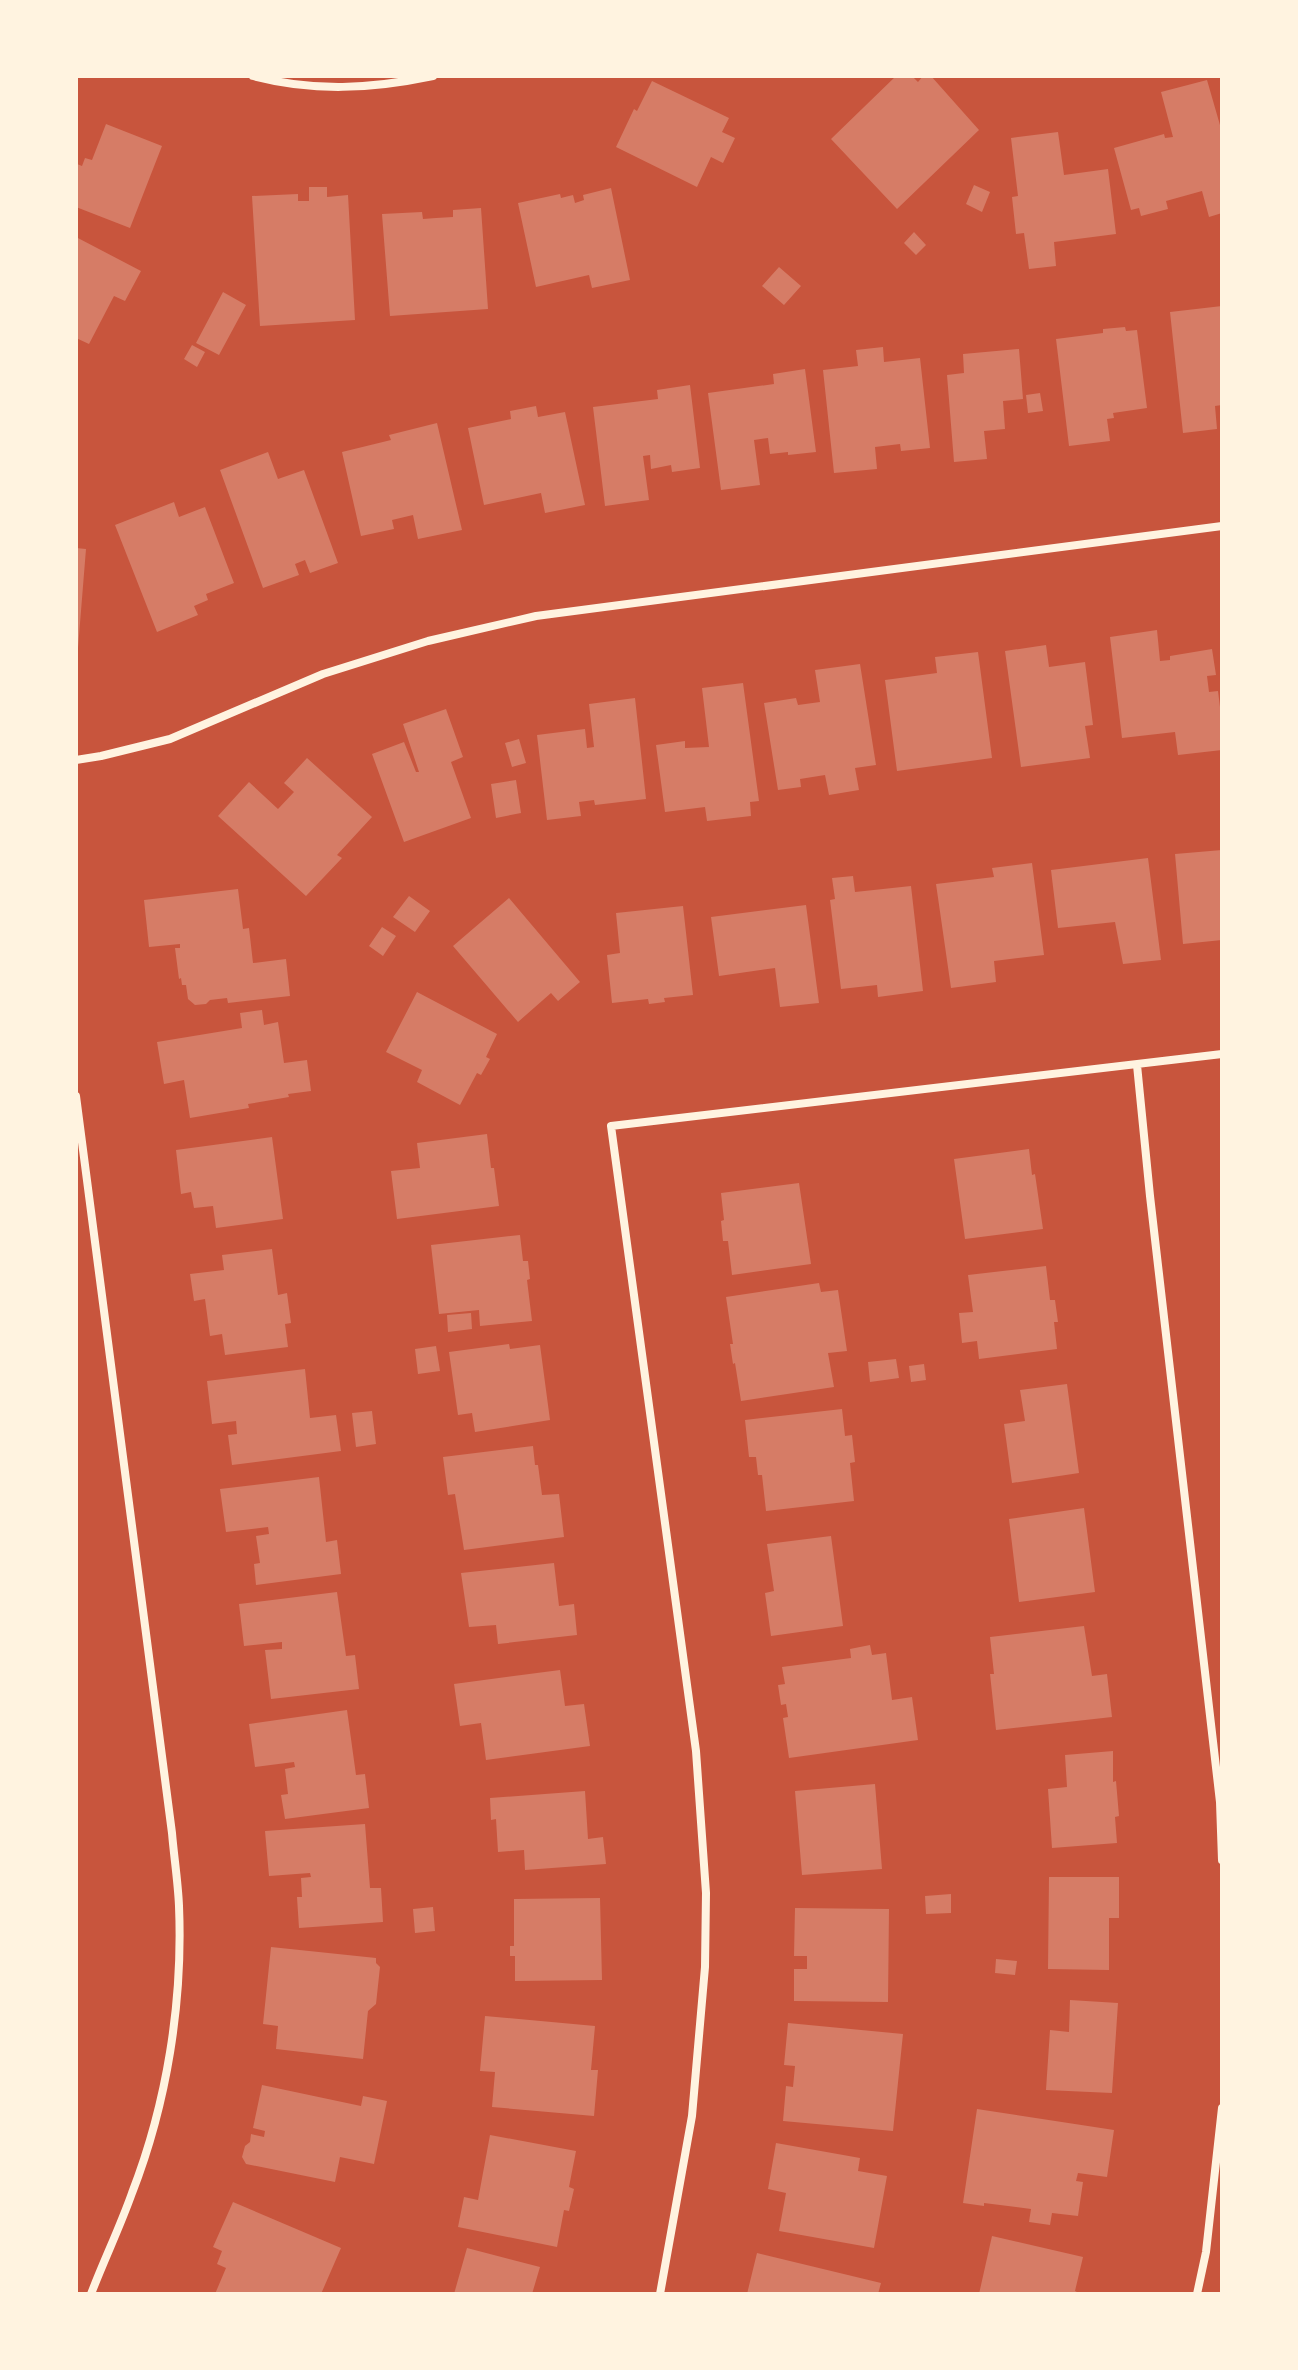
<svg xmlns="http://www.w3.org/2000/svg" width="1298" height="2370" font-family="'Archivo Narrow',sans-serif">
	<style>
		.building { fill: #d67c66 }
		.lines { fill: none; stroke-linecap: round; stroke-linejoin: round }
		.minor { stroke: #fff3e0; stroke-width: 8 }
	</style>
	<rect width="100%" height="100%" fill="#c8553d"/>
	<path class="building" d="M896,76H912L918,82L923,76H931L979,130L897,209L831,139Z
		M1207,80L1222,132V213L1209,217L1202,191L1166,201L1168,209L1141,216L1139,208L1131,210L1114,148L1164,134L1165,138L1173,137L1161,92Z
		M652,81L729,118L722,132L735,138L723,163L711,157L697,187L616,147L634,109L637,111Z
		M106,124L162,146L130,228L76,207V166L77,164L82,166L85,158L92,160Z
		M1058,132L1064,175L1108,169L1116,234L1054,242L1056,266L1029,269L1024,233L1016,234L1012,197L1018,196L1011,138Z
		M974,185L990,192L982,212L966,204Z
		M309,187H327V197L348,195L355,320L260,326L252,196L298,194V201H309Z
		M611,188L630,280L592,288L589,275L536,287L518,203L560,194L561,198L573,195L575,203L584,200L583,195Z
		M481,208L488,309L390,316L382,214L422,212L423,219L436,218L453,217V210Z
		M914,232L926,245L916,255L904,243Z
		M76,237L141,271L125,301L114,296L89,344L76,338Z
		M779,267L801,286L784,305L762,286Z
		M223,292L246,305L219,355L196,343Z
		M1222,306V405L1215,406L1217,429L1183,433L1170,312Z
		M1125,327L1126,331L1137,330L1147,408L1113,413L1114,418L1107,419L1110,441L1069,446L1056,339L1103,333V329Z
		M192,345L205,352L197,367L184,359Z
		M883,347L884,362L920,358L930,448L901,451L900,444L875,447L877,469L834,473L823,370L858,366L856,350Z
		M1019,349L1023,399L1003,401L1005,429L984,431L987,459L954,462L947,375L964,373L963,354Z
		M805,369L816,452L788,455V452L770,454L768,438L754,440L760,485L721,490L708,393L774,384L773,374Z
		M690,385L700,468L672,472L671,465L651,469L650,455L643,456L649,500L605,506L593,407L658,399L657,390Z
		M1040,393L1043,411L1028,413L1026,395Z
		M536,406L538,417L565,412L585,505L545,513L541,493L484,505L468,428L511,419L510,411Z
		M437,423L462,530L418,539L413,515L392,520L394,529L361,536L342,452L391,440L389,435Z
		M268,452L278,479L304,470L338,563L310,573L305,560L295,564L299,575L263,588L220,470Z
		M174,502L179,517L205,507L234,583L206,594L208,600L194,606L198,615L157,632L115,525Z
		M76,548L86,549L78,648H76Z
		M1157,630L1160,661L1170,660V656L1212,649L1216,675L1207,676L1209,692L1218,691L1222,723V750L1178,755L1175,732L1122,738L1110,637Z
		M1046,645L1049,667L1085,662L1093,725L1085,726L1090,758L1021,767L1005,651Z
		M978,652L992,758L897,771L885,680L937,673L935,657Z
		M860,664L876,765L855,768L859,790L829,795L825,775L800,779L801,787L778,790L764,703L796,698L798,705L820,702L815,670Z
		M743,683L759,801L750,802L751,816L707,821L705,807L665,812L656,745L685,741V748L709,747L702,688Z
		M635,698L646,799L595,805L594,800L579,802L581,816L547,820L537,735L585,729L587,748L594,747L589,704Z
		M446,709L463,757L451,762L471,818L404,842L372,754L404,742L416,772H419L403,724Z
		M519,739L526,763L512,767L505,743Z
		M307,758L372,817L337,855L342,858L306,896L218,816L249,782L278,809L294,792L284,783Z
		M516,780L521,813L496,818L491,784Z
		M1222,850V940L1183,944L1175,854Z
		M1148,858L1161,960L1123,964L1115,922L1058,928L1051,870Z
		M1032,863L1044,955L994,961L996,982L951,988L936,884L994,877L992,868Z
		M853,876L855,892L911,886L923,991L878,997L877,985L841,989L830,900L835,899L832,878Z
		M238,889L243,929L249,928L253,963L286,959L290,996L228,1003L227,998L210,1000L206,1004L195,1005L188,999L186,985H182L181,978L179,979L175,948H180V944L149,947L144,900Z
		M409,896L430,911L415,932L393,917Z
		M509,898L580,982L558,1001L551,993L518,1022L453,946Z
		M806,905L819,1003L780,1007L775,968L719,976L711,917Z
		M683,906L693,995L664,998L665,1002L649,1004L648,999L612,1003L607,955L620,953L616,913Z
		M382,927L396,936L383,956L369,946Z
		M417,992L497,1034L486,1057L490,1059L481,1075L477,1073L460,1105L417,1082L422,1070L386,1052Z
		M262,1010L264,1025L278,1022L284,1063L307,1060L311,1091L288,1094L289,1097L248,1104L249,1108L190,1118L184,1080L164,1084L157,1042L242,1028L240,1013Z
		M487,1134L491,1168H494L499,1206L397,1219L391,1171L420,1168L417,1143Z
		M272,1137L283,1219L216,1228L213,1206L194,1208L191,1192L181,1194L176,1150Z
		M1029,1149L1032,1175L1035,1174L1043,1229L965,1239L954,1159Z
		M799,1183L811,1264L732,1275L728,1241H723L721,1221L724,1220L721,1193Z
		M520,1235L523,1261H528L530,1279L527,1280L532,1321L480,1326L479,1310L439,1314L431,1245Z
		M272,1249L278,1295L287,1293L291,1323L285,1324L288,1347L225,1355L222,1334L210,1336L205,1299L194,1301L190,1274L224,1270L222,1255Z
		M1046,1266L1050,1300H1055L1058,1322H1054L1057,1349L979,1359L977,1341L962,1343L959,1313L973,1312L968,1275Z
		M819,1283L821,1292L838,1290L847,1351L828,1353L834,1387L741,1401L735,1363L733,1364L730,1344H733L726,1297Z
		M471,1313L472,1329L448,1332L447,1315Z
		M509,1344L510,1349L540,1345L550,1420L475,1432L472,1413L458,1415L449,1352Z
		M436,1346L440,1371L418,1374L415,1349Z
		M896,1359L899,1378L870,1382L868,1362Z
		M924,1364L926,1380L911,1382L909,1366Z
		M305,1369L310,1418L336,1415L341,1451L232,1465L228,1435L237,1434L236,1421L212,1424L207,1381Z
		M1067,1384L1079,1473L1012,1483L1004,1424L1025,1421L1020,1390Z
		M842,1409L845,1436L852,1435L855,1462L850,1463L854,1501L766,1511L762,1475H758L756,1457H749L745,1420Z
		M372,1411L376,1444L356,1447L352,1413Z
		M533,1446L535,1465H538L542,1495L559,1494L564,1537L464,1550L455,1494L448,1495L443,1457Z
		M319,1477L326,1542L337,1540L341,1574L256,1585L254,1564L260,1563L256,1536L269,1534L268,1527L226,1532L220,1489Z
		M1084,1508L1095,1592L1019,1602L1009,1519Z
		M831,1536L843,1626L771,1636L765,1593L774,1591L767,1544Z
		M554,1563L559,1606L574,1604L577,1635L498,1644L496,1625L469,1627L461,1573Z
		M337,1592L346,1656L355,1655L359,1689L271,1699L265,1650L282,1649V1642L244,1646L239,1604Z
		M1084,1626L1092,1676L1107,1674L1112,1717L996,1730L990,1674H994L990,1637Z
		M870,1645L872,1655L886,1653L892,1700L912,1697L918,1740L789,1758L783,1718L788,1717L786,1704L781,1705L778,1685L785,1684L782,1667L851,1658L850,1649Z
		M560,1670L565,1706L584,1704L590,1746L486,1760L481,1723L460,1726L454,1684Z
		M347,1710L356,1775L365,1774L369,1808L285,1819L281,1795L288,1794L285,1769L295,1767L294,1762L255,1767L249,1724Z
		M1113,1751V1782L1116,1781L1119,1816L1115,1817L1117,1843L1052,1848L1048,1789L1067,1787L1065,1755Z
		M875,1784L882,1869L802,1875L795,1791Z
		M585,1791L588,1839L603,1837L606,1864L525,1870L524,1850L498,1852L496,1819L491,1820L490,1798Z
		M365,1824L370,1888H381L383,1922L299,1928L297,1897H302L301,1878L311,1877L310,1873L269,1876L265,1831Z
		M1049,1877H1119V1918H1109V1970L1048,1969Z
		M951,1894V1913L926,1914L925,1896Z
		M600,1898L602,1980L515,1981V1956H510V1946H514V1899Z
		M433,1907L435,1931L415,1933L413,1909Z
		M795,1908L889,1909L888,2002L794,2001V1969H807V1956H794Z
		M271,1947L376,1958V1963L380,1967L376,2004L368,2011L363,2059L276,2049L278,2026L263,2024Z
		M996,1959L1017,1961L1015,1975L995,1973Z
		M1070,2000L1118,2003L1112,2093L1046,2090L1050,2030L1069,2032Z
		M485,2016L595,2026L591,2070H598L594,2116L492,2107L495,2072L480,2071Z
		M788,2023L903,2034L893,2131L783,2121L786,2086L793,2087L795,2066L784,2065Z
		M262,2085L361,2106L363,2096L387,2101L374,2164L340,2157L335,2182L246,2164L242,2157L245,2146L250,2142L251,2134L264,2137L265,2131L253,2128Z
		M977,2109L1114,2130L1107,2177L1078,2173L1076,2181L1083,2182L1078,2216L1052,2213L1050,2225L1029,2222L1031,2209L984,2203V2206L963,2203Z
		M490,2135L576,2151L569,2187L574,2189L569,2211L564,2210L557,2247L458,2227L464,2197L478,2200Z
		M776,2143L860,2158L858,2171L887,2176L874,2248L779,2231L786,2193L768,2189Z
		M233,2202L341,2248L321,2294H215L226,2268L217,2264L222,2251L213,2247Z
		M992,2236L1083,2257L1075,2291L1081,2294H979Z
		M467,2248L540,2267L532,2294H454Z
		M757,2253L881,2283L878,2294H747Z"/>
	<g class="lines">
		<path class="minor" d="M253,76C314,92 371,89 433,76
			M76,760L101,756L170,739L323,674L428,641L536,616L1222,526
			M1137,1065L1150,1196L1220,1802L1222,1860
			M76,1096L172,1833C174,1857 178,1882 179,1906C183,2002 167,2103 132,2193C120,2227 104,2260 91,2294
			M660,2294L692,2116L705,1967L706,1893L696,1751L611,1126L1222,1054
			M1197,2294L1206,2252L1222,2108"/>
	</g>
	<rect width="1298" height="2370" fill="none" stroke="#fff3e0" stroke-width="156"/>
</svg>
